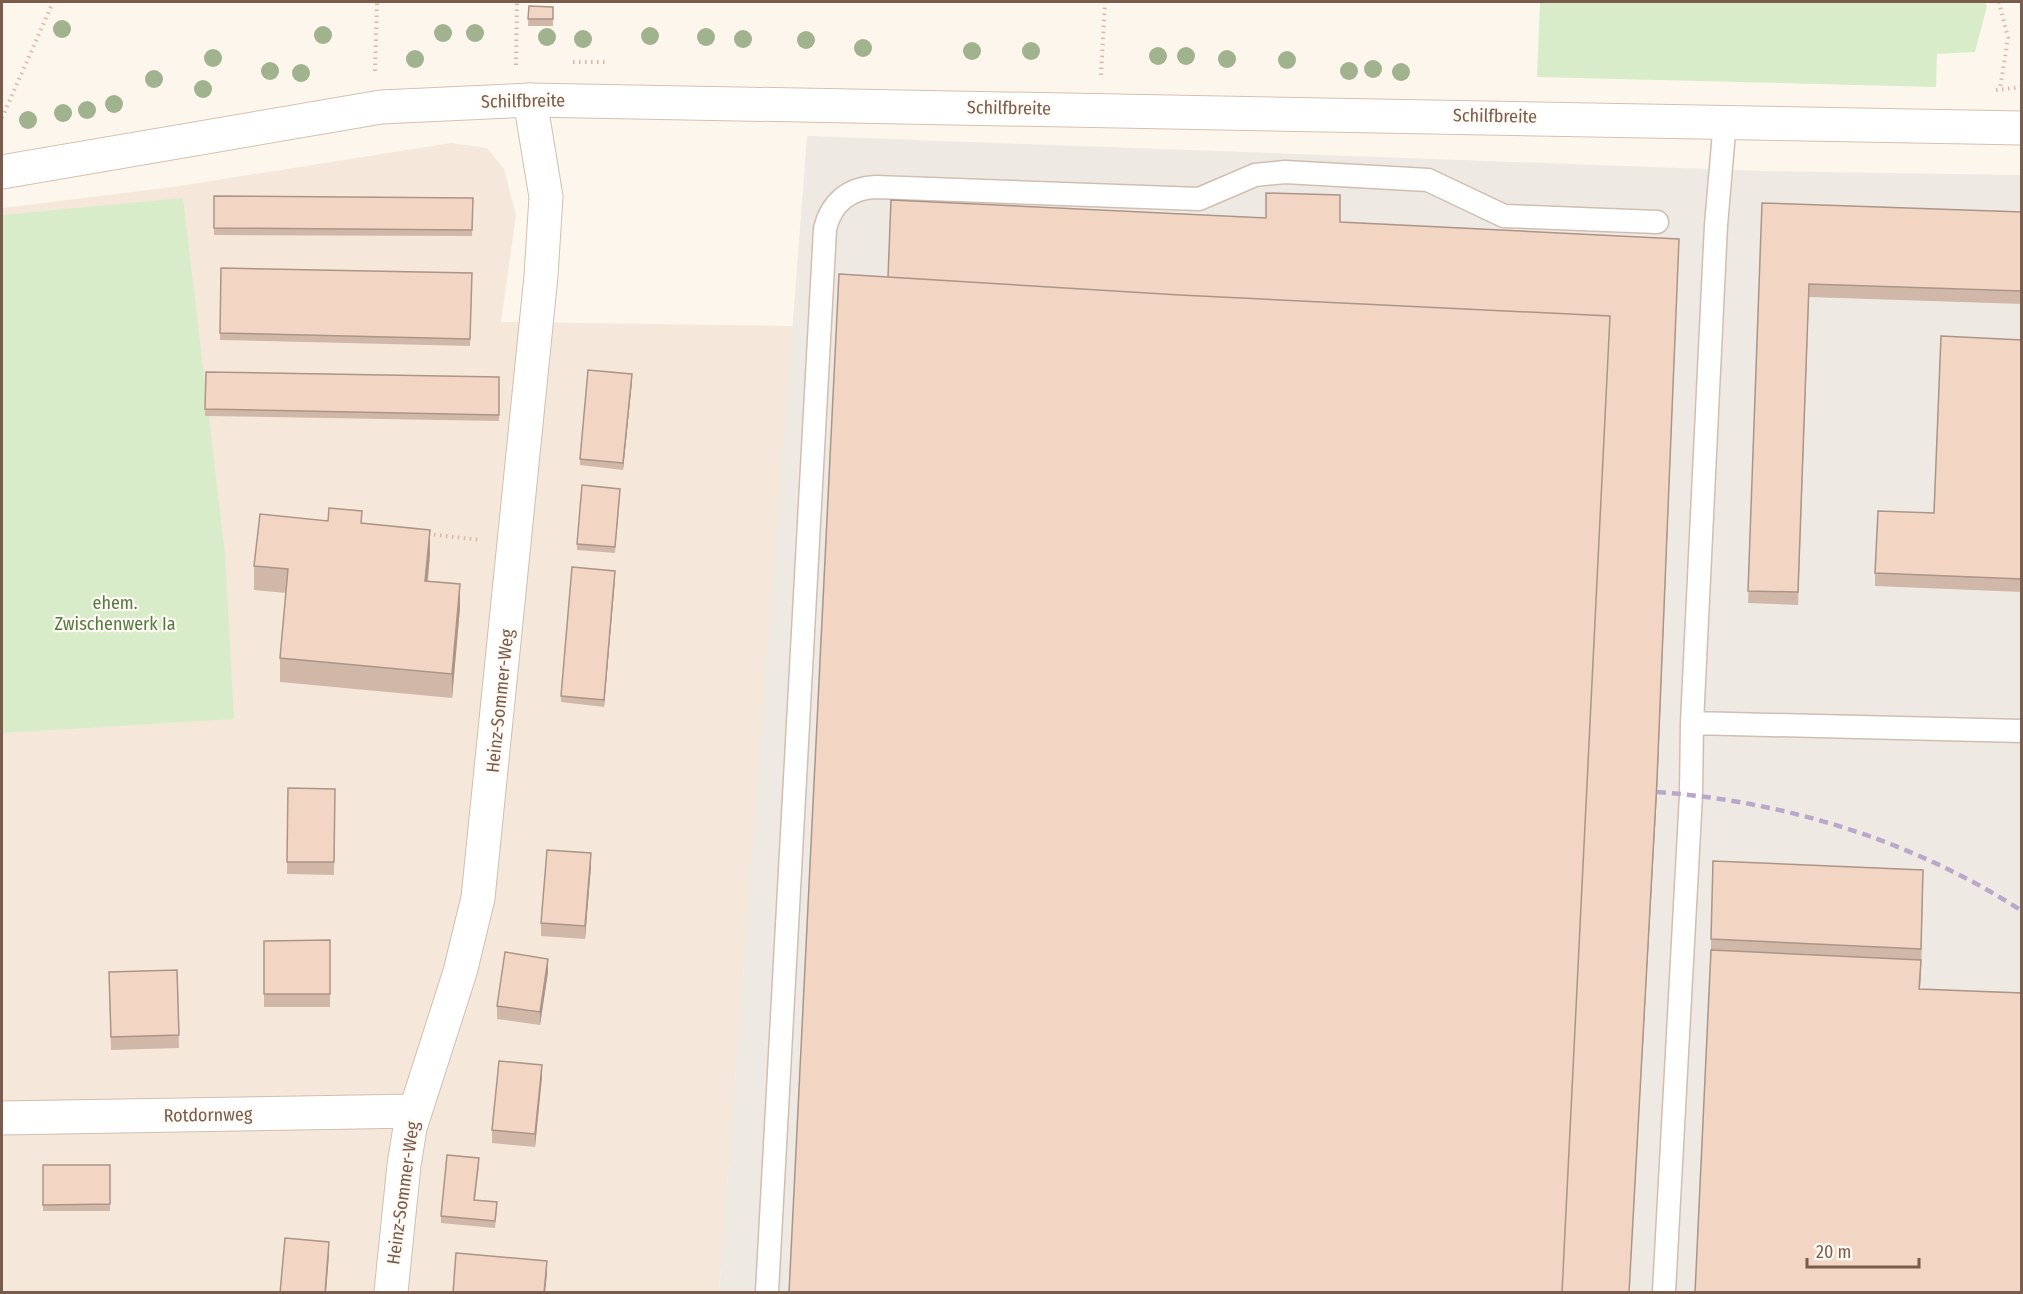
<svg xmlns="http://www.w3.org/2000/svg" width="2023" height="1294" font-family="'Fira Sans Condensed',sans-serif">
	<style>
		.residential { fill: #f5e8da }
		.industrial { fill: #efe9e4 }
		.green { fill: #d8ecc9 }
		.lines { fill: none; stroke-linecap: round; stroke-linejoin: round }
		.lane-casing { stroke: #d1beb0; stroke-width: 25 }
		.street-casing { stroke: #d1beb0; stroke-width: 35 }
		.secondary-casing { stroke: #d6c0b0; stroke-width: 35 }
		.path { stroke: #d9b8a5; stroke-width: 4; stroke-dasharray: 1.5 4.5; stroke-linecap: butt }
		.lane { stroke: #fff; stroke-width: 22 }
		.street { stroke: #fff; stroke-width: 33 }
		.secondary { stroke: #fff; stroke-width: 33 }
		.rail { stroke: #b9a8c9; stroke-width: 4.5; stroke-dasharray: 9 6; stroke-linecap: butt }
		.tree { fill: #a0b28e }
		.wall { fill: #d1b7a8 }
		.shaded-wall { fill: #aa9588 }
		.building { fill: #f3d5c3; stroke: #aa9588; stroke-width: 1.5 }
		.labels { text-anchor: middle; stroke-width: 4.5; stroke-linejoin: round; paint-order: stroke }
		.street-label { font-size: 18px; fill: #7a5c4d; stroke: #fffaf3 }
		.park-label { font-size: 18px; fill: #537a41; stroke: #fffaf3 }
	</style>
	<rect width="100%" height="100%" fill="#fdf6ec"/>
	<path class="residential" d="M451,143L487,148L504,169L516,215L501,322L793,326L719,1292H2V208L173,187Z"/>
	<path class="industrial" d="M807,136L1761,171L2021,175V1292H719Z"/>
	<path class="green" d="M1540,2H1984L1987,6L1975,52L1937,54L1936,87L1537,77Z
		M183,198L225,554L234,719L2,733V215Z"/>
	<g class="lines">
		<defs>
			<path id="lane" d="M1725,121L1716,225L1692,723L2022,731
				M767,1292L825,229C831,203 849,188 876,187L1199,199L1255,175L1285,172L1428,180L1504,216L1657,222
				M1664,1292L1691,795L1692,723"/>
			<path id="street" d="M2,1118L415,1111
				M391,1292L404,1165L410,1128L460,972L478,898L541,276L546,197L530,100"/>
			<path id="secondary" d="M2,172L381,107L530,100L2022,128"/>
		</defs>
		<use href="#lane" class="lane-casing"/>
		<use href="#street" class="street-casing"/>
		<use href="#secondary" class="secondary-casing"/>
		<path class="path" d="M1999,2L2008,38L2000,89
			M573,62H607
			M516,65L517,2
			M375,71L377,2
			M1101,75L1105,2
			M1996,90L2022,87
			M2,118L53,2
			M428,534L480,540"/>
		<use href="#lane" class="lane"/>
		<use href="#street" class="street"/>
		<use href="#secondary" class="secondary"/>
		<path class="rail" d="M1657,792C1785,801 1914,841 2022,911"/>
	</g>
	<g class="tree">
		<circle cx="62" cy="29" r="9"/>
		<circle cx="443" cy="33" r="9"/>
		<circle cx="475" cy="33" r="9"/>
		<circle cx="323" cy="35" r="9"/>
		<circle cx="650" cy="36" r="9"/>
		<circle cx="547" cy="37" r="9"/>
		<circle cx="706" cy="37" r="9"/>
		<circle cx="583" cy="39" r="9"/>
		<circle cx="743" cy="39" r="9"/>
		<circle cx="806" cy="40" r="9"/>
		<circle cx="863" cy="48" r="9"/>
		<circle cx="972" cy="51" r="9"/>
		<circle cx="1031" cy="51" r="9"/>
		<circle cx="1158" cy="56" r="9"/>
		<circle cx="1186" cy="56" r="9"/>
		<circle cx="213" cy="58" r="9"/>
		<circle cx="415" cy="59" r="9"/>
		<circle cx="1227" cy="59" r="9"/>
		<circle cx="1287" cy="60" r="9"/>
		<circle cx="1373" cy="69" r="9"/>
		<circle cx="270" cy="71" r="9"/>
		<circle cx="1349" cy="71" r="9"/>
		<circle cx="1401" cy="72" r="9"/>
		<circle cx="301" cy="73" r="9"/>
		<circle cx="154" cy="79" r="9"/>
		<circle cx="203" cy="89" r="9"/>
		<circle cx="114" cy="104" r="9"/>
		<circle cx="87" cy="110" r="9"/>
		<circle cx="63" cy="113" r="9"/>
		<circle cx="28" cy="120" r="9"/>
	</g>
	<path class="wall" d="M529,6L553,7V26H528Z
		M214,196L473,198L472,236L214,235Z
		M1762,203L2022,212V304L1809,297L1798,605L1748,603Z
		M221,268L472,273L470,346L220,340Z
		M2022,340V592L1875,586V573L1934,513Z
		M206,372L499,377V421L205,416Z
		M632,381L623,470L580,465V459Z
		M620,495L615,553L577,550V544Z
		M328,521L362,523L430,554L428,581L460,608L452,698L280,682V658L286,593L254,590V566Z
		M615,578L604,707L561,702V696Z
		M288,788L335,789L334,875L287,874Z
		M591,866L585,939L541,936V923Z
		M1923,894L1920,989L2022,1293L1711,950V939Z
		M330,940V1007H264V941Z
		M177,970L179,1048L111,1050L109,984Z
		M548,972L540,1025L497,1019V1006Z
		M542,1077L535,1147L492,1143V1130Z
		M43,1165H110V1211H43Z
		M479,1165L475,1200L497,1209L495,1228L441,1223V1216Z"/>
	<path class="shaded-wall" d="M1679,239L1657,792L1629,1293Z
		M632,374V381L623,470V463Z
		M430,530V554L425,605V581Z
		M615,571V578L604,707V700Z
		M460,584V608L452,698V674Z
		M591,853V866L585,939V926Z
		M1923,870L1921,973L1919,1002L1921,960Z
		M548,959V972L540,1025V1012Z
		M542,1065V1077L535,1147V1134Z
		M329,1242V1255L326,1293H325Z
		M547,1261V1274L545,1293H544Z"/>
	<path class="building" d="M529,6L553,7V19H528Z
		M1266,193L1340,195V222L1679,239L1657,780L1629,1293H1562L1610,316L1180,295L888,277L891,200L1266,218Z
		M214,196L473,198L472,230L214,228Z
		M1762,203L2022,212V291L1809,284L1798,592L1748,591Z
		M221,268L472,273L470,339L220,333Z
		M839,274L1180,295L1610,316L1562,1293H789Z
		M1941,336L2022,340V579L1875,573L1878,511L1934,513Z
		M588,370L632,374L623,463L580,459Z
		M206,372L499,377V415L205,409Z
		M582,485L620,489L615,547L577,544Z
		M329,508L362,511L361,523L430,530L425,581L460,584L452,674L280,658L288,569L254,566L260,514L328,521Z
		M572,567L615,571L604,700L561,696Z
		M288,788L335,789L334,862H287Z
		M547,850L591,853L585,926L541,923Z
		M1713,861L1923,870L1921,949L1711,939Z
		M330,940V994H264V941Z
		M1711,950L1921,960L1919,989L2022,993V1293H1695Z
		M505,952L548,959L540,1012L497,1006Z
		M177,970L179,1035L111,1037L109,972Z
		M499,1061L542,1065L535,1134L492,1130Z
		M447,1155L479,1158L474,1200L497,1202L495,1221L441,1216Z
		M43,1165H110V1204L43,1205Z
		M285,1238L329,1242L325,1293H280Z
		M456,1253L547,1261L544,1293H453Z"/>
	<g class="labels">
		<g class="street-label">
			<text transform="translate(523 101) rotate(-1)" y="6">Schilfbreite</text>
			<text transform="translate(1009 108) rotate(1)" y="6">Schilfbreite</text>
			<text transform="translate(1495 116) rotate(1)" y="6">Schilfbreite</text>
			<text transform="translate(500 701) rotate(-84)" y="6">Heinz-Sommer-Weg</text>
			<text transform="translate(208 1115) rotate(-1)" y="6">Rotdornweg</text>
			<text transform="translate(403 1193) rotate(-82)" y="6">Heinz-Sommer-Weg</text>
		</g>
		<g class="park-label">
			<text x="115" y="609">ehem.<tspan x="115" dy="21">Zwischenwerk Ia</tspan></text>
		</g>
	</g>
	<rect width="2023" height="1294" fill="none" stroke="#7a5c4d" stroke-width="6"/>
	<path d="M1807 1258v9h112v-9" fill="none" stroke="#7a5c4d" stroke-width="3"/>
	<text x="1816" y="1258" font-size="18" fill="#7a5c4d" stroke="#fffaf3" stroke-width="4.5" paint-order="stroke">20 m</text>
</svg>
